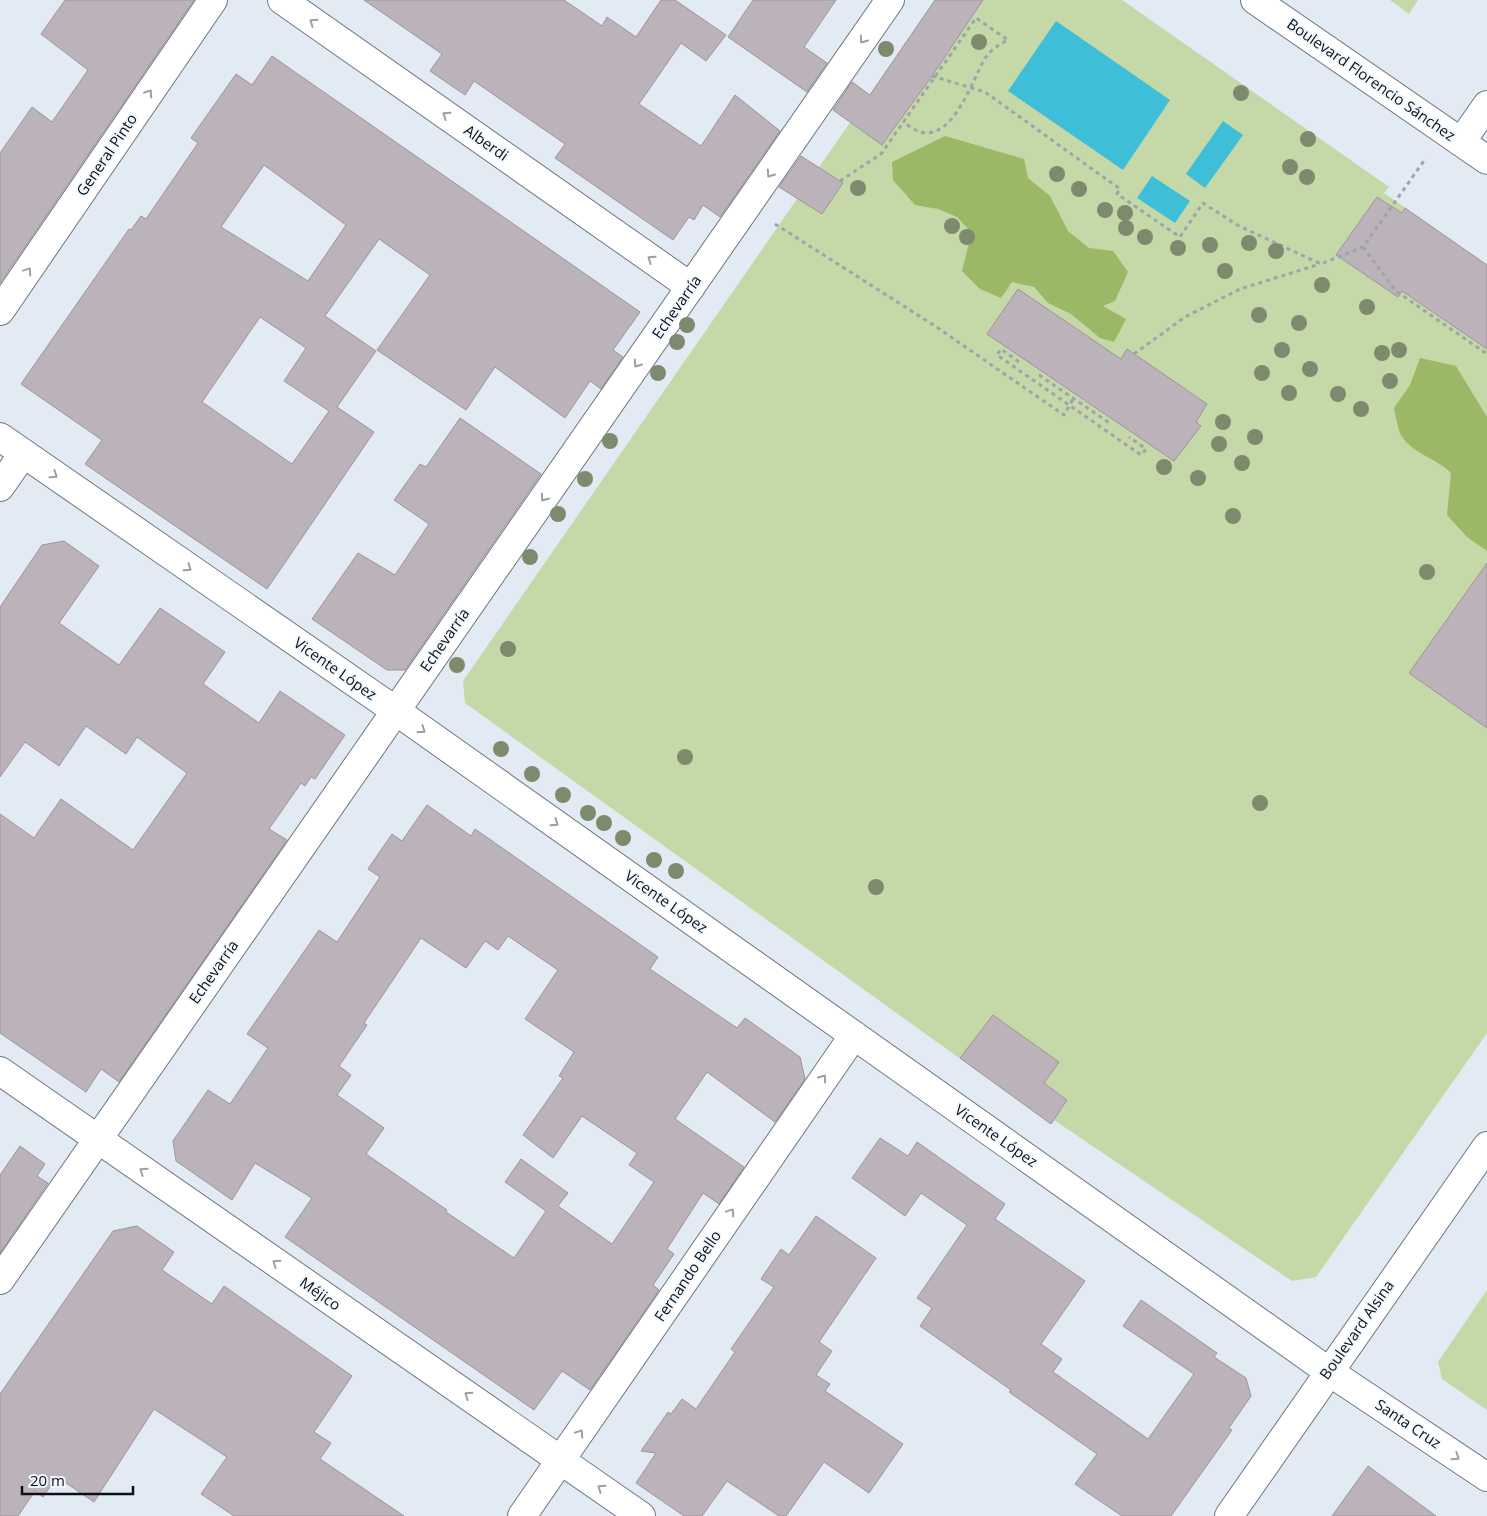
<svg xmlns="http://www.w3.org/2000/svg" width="1487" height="1516" font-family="'Open Sans',sans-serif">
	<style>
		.green { fill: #c5d8a7 }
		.forest { fill: #9bb866 }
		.water { fill: #3fbed7 }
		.building { fill: #bcb2ba; stroke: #9e949b; fill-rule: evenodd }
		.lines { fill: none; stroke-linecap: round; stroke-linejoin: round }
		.minor-casing { stroke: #70777f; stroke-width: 30 }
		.major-casing { stroke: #70777f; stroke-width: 30 }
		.path { stroke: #9ea4ab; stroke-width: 3; stroke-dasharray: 4 4; stroke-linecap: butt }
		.minor { stroke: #fff; stroke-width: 28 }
		.major { stroke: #fff; stroke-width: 28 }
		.tree { fill: #7d8a6d }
		.oneway { stroke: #9e9fa1 }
		.labels { text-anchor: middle; stroke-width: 4; stroke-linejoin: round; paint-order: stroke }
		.street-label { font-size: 15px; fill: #0d1013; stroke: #f0f7fe }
	</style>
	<rect width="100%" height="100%" fill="#e2eaf3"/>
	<path class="green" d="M935,0H1122L1389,187L1384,193L1487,265V1033L1316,1277L1292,1281L1054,1120L1051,1124L465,703L463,681Z
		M1390,0H1418L1409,14Z
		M1487,1290V1410L1442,1379L1438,1362Z"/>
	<path class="forest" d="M945,136L1024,159L1028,178L1050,196L1068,231L1089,248L1113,251L1128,272L1115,301L1103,306L1126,319L1114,342L1100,338L1071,314L1048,303L1034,287L1012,282L1001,298L980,289L962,271L969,243V230L957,217L938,209L915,205L893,180L892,162Z
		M1420,358L1456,366L1487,417V551L1467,537L1447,515L1451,473C1437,458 1412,454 1401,435C1397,427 1396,416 1394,408L1410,385Z"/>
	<path class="water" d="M1056,21L1170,100L1123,170L1008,91Z
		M1223,121L1243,135L1205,188L1186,174Z
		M1152,176L1190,201L1175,223L1137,198Z"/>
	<path class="building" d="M65,0H194L0,283V153L32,107L52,122L88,70L41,34Z
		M364,0H564L602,26L607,17L636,37L661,0H675L726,35L706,61L681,43L639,104L701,146L735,95L780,131L720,217L703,205L694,220L689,217L673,240L555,158L565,144L474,81L465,95L430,71L442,54Z
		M753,0H836L804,47L827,63L807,92L728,37Z
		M935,0H983L932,76L882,145L833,110L852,82L870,95Z
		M272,56L640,312L613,350L623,357L601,389L590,381L565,418L495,367L466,410L377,350L430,275L379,239L325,316L376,351L337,407L374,432L267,589L85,464L102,440L21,384L129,229L131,230L141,216L146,219L198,143L191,138L236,74L252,85ZM264,165L346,225L308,281L221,227ZM260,317L306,348L284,381L329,411L292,464L202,402Z
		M801,156L843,183L822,214L779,187Z
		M1377,197L1402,213L1405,208L1487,265V349L1402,291L1398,297L1336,255Z
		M1018,289L1121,359L1127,349L1207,404L1196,422L1201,426L1174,461L987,334Z
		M460,418L541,474L405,670H387L312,619L358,553L395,575L429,524L394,500L420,464L426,467Z
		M64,541L99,566L59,623L119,665L160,608L225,652L203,684L259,723L280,691L345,735L315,779L311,777L305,786L301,783L269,829L287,840L119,1082L101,1069L86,1092L0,1033V814L34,838L61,799L133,850L187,773L137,737L126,754L86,726L59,766L25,742L0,777V607L42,545Z
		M1487,563V728L1409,673Z
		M427,805L471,836L475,829L658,957L650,969L737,1028L745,1018L800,1057L805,1079L775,1122L707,1072L675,1119L744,1167L719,1204L703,1193L667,1249L674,1254L653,1285L659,1290L590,1390L562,1371L534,1410L285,1237L312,1198L255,1163L232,1200L176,1161L173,1141L208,1090L230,1104L268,1048L247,1034L319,930L337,942L380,877L368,869L392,834L402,841ZM508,936L558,970L525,1019L574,1052L559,1076L563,1078L523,1135L553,1158L582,1116L637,1153L629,1165L654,1182L612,1244L558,1206L568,1193L521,1159L505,1182L546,1211L514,1258L446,1212L447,1210L366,1154L384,1128L337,1095L351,1075L339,1066L367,1025L364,1023L421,938L466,968L485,941L498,950Z
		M993,1015L1059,1062L1044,1083L1067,1100L1051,1124L960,1058Z
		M880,1138L908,1156L917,1142L1005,1204L995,1219L1085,1281L1041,1344L1062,1359L1053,1372L1148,1439L1194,1374L1123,1326L1141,1300L1217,1353L1214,1357L1246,1378L1251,1396L1229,1428L1232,1430L1171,1516H1122L1075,1484L1097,1454L1009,1392L1011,1390L920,1326L932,1308L917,1298L967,1225L921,1193L905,1216L852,1178Z
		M20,1146L45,1164L37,1176L48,1183L0,1253V1175Z
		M816,1216L876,1258L819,1342L832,1351L816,1375L830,1384L825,1391L903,1444L869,1493L824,1462L786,1516H779L727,1481L702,1516H684L636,1483L656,1453L641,1451L668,1412L671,1414L682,1399L696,1409L735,1352L731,1349L774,1287L761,1279L781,1249L789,1255Z
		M137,1226L174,1252L162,1270L212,1304L224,1286L352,1376L314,1432L331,1443L320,1459L404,1516H234L201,1494L227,1457L154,1409L94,1502L57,1477L43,1497L35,1491L18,1516H0V1394L113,1231Z
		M1368,1466L1436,1516H1332Z"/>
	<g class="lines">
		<defs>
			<path id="minor" d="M282,0L691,287
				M1461,142L1487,105
				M0,311L213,0
				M0,437L396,711L1328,1371L1487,1477
				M0,487L23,454
				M0,1071L641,1516
				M0,1280L890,0
				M522,1516L854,1035"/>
			<path id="major" d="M1255,0L1487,160
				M1229,1516L1487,1146"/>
		</defs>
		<use href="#minor" class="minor-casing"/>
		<use href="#major" class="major-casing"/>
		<path class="path" d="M932,76L985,92L1120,189L1117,194L1180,237L1203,203L1239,226L1321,264L1363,247L1426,158
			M840,181L881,154L976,18L1008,40C998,45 990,50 984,60C972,81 953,141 920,132C914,130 908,125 903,122
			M775,224L935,326L1064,415L1073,399
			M1363,247L1396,291L1487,354
			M1134,354L1185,317L1240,289L1320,264
			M1019,362L1001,349L997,355L1141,455L1146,449L1129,437
			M1039,375L1111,424"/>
		<use href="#minor" class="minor"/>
		<use href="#major" class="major"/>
	</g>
	<g class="tree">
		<circle cx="979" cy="42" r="8"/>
		<circle cx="886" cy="49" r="8"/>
		<circle cx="1241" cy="93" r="8"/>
		<circle cx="1308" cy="139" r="8"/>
		<circle cx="1290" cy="167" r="8"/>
		<circle cx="1057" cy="174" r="8"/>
		<circle cx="1307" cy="177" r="8"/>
		<circle cx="858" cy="188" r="8"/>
		<circle cx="1079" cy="189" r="8"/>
		<circle cx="1105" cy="210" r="8"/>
		<circle cx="1125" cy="213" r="8"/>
		<circle cx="952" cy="226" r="8"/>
		<circle cx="1126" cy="228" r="8"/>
		<circle cx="967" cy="237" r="8"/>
		<circle cx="1145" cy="237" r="8"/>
		<circle cx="1249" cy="243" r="8"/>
		<circle cx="1210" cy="245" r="8"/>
		<circle cx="1178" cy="248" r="8"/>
		<circle cx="1276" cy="251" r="8"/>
		<circle cx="1225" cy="271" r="8"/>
		<circle cx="1322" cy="285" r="8"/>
		<circle cx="1367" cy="307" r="8"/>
		<circle cx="1259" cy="315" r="8"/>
		<circle cx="1299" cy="323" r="8"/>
		<circle cx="687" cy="325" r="8"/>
		<circle cx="677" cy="342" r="8"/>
		<circle cx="1282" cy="350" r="8"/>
		<circle cx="1399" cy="350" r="8"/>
		<circle cx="1382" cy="353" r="8"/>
		<circle cx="1310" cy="369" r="8"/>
		<circle cx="658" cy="373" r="8"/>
		<circle cx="1262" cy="373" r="8"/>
		<circle cx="1390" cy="381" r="8"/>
		<circle cx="1289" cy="393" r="8"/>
		<circle cx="1338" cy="394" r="8"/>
		<circle cx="1361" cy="409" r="8"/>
		<circle cx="1223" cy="422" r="8"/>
		<circle cx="1255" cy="437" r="8"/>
		<circle cx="610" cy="441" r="8"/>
		<circle cx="1219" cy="444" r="8"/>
		<circle cx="1242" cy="463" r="8"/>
		<circle cx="1164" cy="467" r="8"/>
		<circle cx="1198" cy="478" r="8"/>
		<circle cx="585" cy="479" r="8"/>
		<circle cx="558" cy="514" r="8"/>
		<circle cx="1233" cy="516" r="8"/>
		<circle cx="530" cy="557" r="8"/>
		<circle cx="1427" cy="572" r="8"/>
		<circle cx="508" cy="649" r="8"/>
		<circle cx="457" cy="665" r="8"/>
		<circle cx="501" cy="749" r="8"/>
		<circle cx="685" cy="757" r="8"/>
		<circle cx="532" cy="774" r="8"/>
		<circle cx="563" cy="795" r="8"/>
		<circle cx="1260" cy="803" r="8"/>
		<circle cx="588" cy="813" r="8"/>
		<circle cx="604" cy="823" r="8"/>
		<circle cx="623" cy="838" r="8"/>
		<circle cx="654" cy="860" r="8"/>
		<circle cx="676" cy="871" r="8"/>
		<circle cx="876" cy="887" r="8"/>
	</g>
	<defs><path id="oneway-chevron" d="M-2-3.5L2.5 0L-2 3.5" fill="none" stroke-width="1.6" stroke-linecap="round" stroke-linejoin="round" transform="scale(1.25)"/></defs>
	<g class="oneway">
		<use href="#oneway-chevron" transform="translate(313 22) rotate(-145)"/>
		<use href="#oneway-chevron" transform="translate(863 40) rotate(125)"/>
		<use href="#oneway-chevron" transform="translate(149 93) rotate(-56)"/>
		<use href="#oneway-chevron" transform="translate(446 115) rotate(-145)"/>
		<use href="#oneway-chevron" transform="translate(770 174) rotate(125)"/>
		<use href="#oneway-chevron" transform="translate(651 259) rotate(-145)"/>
		<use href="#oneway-chevron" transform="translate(28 271) rotate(-56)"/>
		<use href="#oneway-chevron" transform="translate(637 364) rotate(125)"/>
		<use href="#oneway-chevron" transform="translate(54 475) rotate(35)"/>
		<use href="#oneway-chevron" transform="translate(544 498) rotate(125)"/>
		<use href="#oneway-chevron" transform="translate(188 568) rotate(35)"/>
		<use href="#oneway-chevron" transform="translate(422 730) rotate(35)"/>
		<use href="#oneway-chevron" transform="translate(555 823) rotate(35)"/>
		<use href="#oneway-chevron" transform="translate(823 1078) rotate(-55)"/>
		<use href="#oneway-chevron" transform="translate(143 1171) rotate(-145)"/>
		<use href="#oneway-chevron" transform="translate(731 1212) rotate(-56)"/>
		<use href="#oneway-chevron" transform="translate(276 1263) rotate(-145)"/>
		<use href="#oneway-chevron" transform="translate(468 1395) rotate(-145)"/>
		<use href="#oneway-chevron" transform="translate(580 1433) rotate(-56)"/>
		<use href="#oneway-chevron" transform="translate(1456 1457) rotate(34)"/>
		<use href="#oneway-chevron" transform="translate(601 1488) rotate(-145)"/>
	</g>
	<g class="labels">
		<g class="street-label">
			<text transform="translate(1371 80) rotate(35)" y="5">Boulevard Florencio Sánchez</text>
			<text transform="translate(486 143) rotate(35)" y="5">Alberdi</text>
			<text transform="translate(107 155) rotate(-56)" y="5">General Pinto</text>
			<text transform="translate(677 307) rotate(-55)" y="5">Echevarría</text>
			<text transform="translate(445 640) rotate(-55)" y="5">Echevarría</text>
			<text transform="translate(335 669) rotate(35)" y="5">Vicente López</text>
			<text transform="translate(666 902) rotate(35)" y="5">Vicente López</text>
			<text transform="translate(214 972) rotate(-55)" y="5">Echevarría</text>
			<text transform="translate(996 1136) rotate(35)" y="5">Vicente López</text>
			<text transform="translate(688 1276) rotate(-56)" y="5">Fernando Bello</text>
			<text transform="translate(320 1294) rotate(35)" y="5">Méjico</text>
			<text transform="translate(1357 1330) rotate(-55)" y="5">Boulevard Alsina</text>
			<text transform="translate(1408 1424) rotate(34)" y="5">Santa Cruz</text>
		</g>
	</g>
	<path d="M22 1486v8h111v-8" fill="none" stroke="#0d1013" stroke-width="2.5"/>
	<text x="30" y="1486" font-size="15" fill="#0d1013" stroke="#f0f7fe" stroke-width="4" paint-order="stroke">20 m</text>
</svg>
